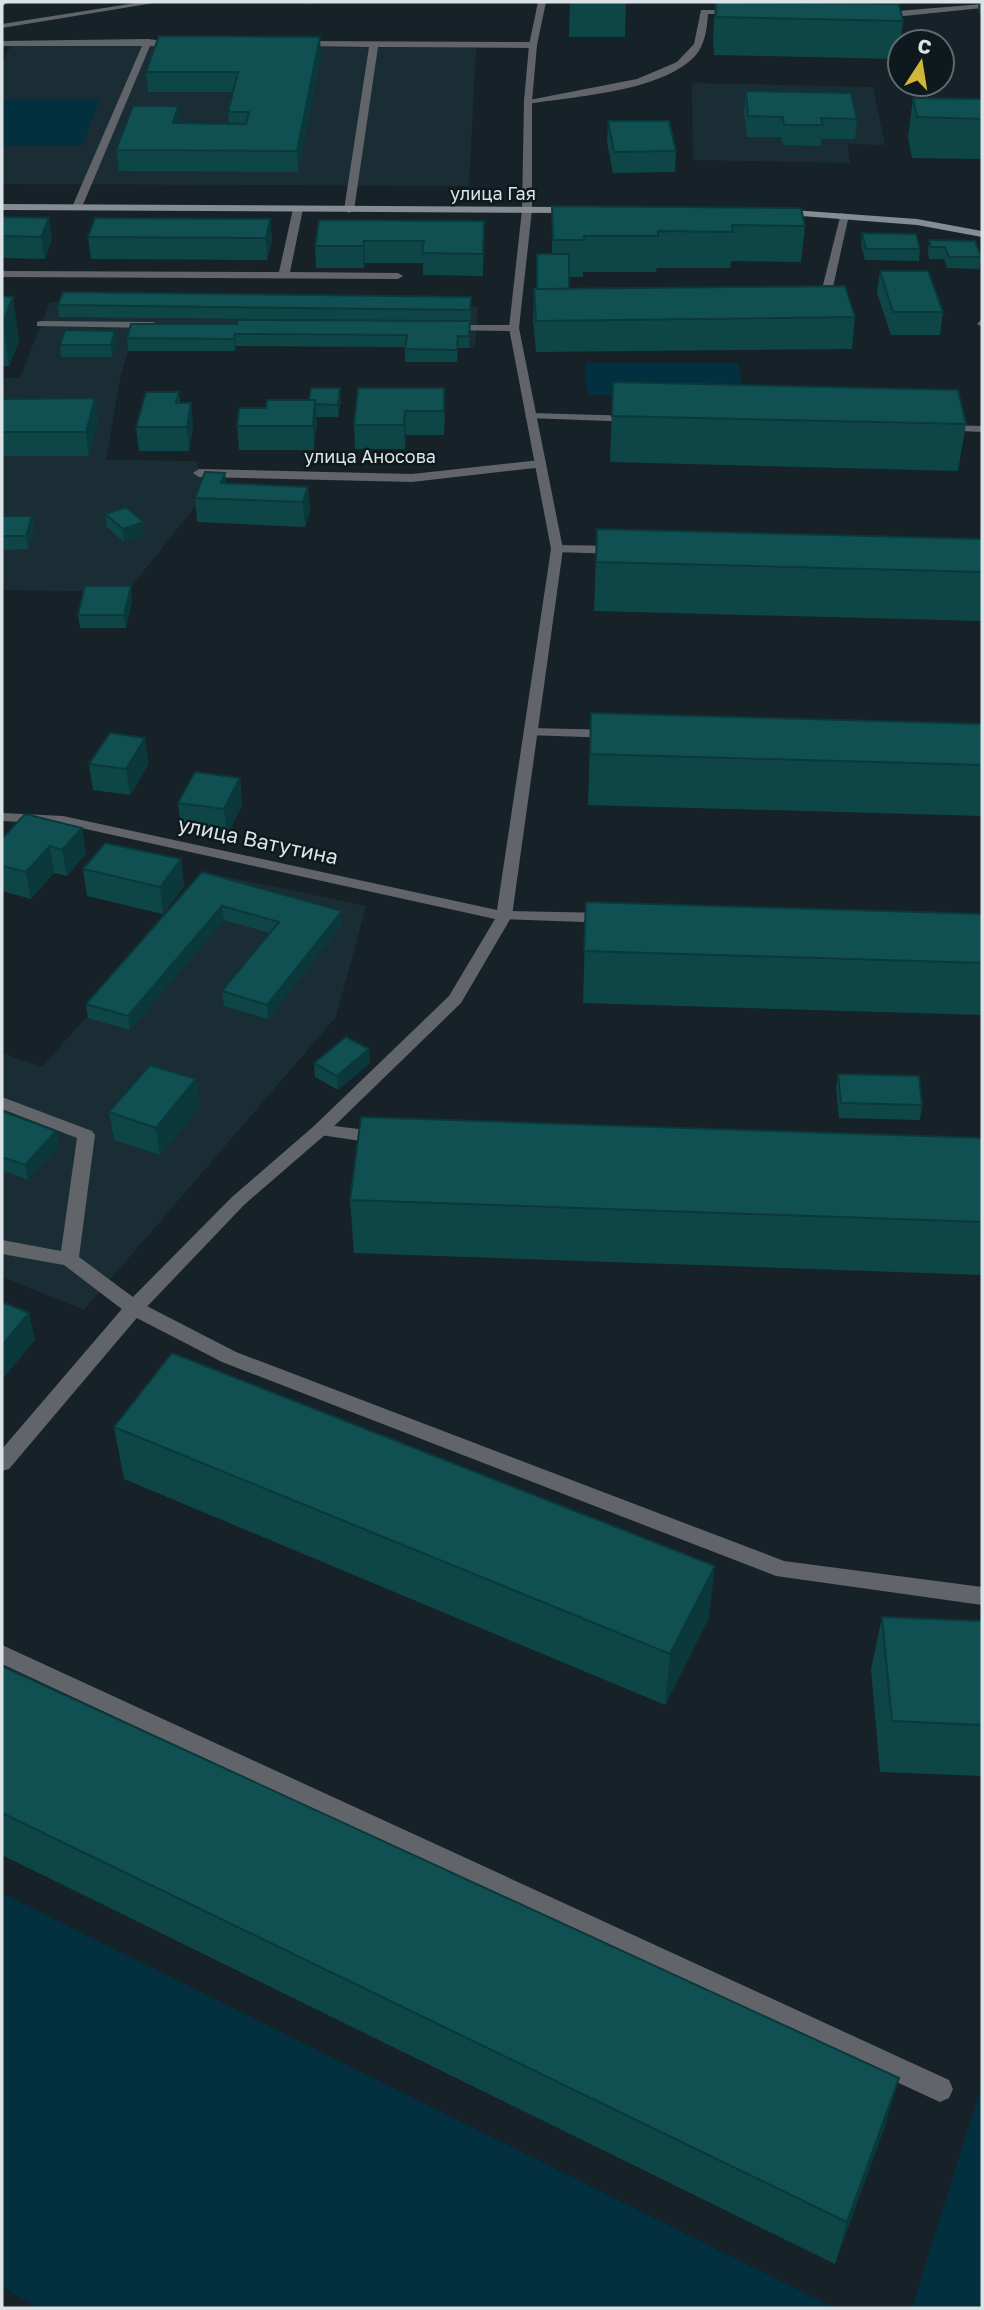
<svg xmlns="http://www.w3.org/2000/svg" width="984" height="2310" font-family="'Golos Text',sans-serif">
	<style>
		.built { fill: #1a2d35 }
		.green { fill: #02303f }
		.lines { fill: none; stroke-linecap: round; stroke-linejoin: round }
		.service { fill: #616569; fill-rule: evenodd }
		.minor { fill: #616569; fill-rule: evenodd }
		.secondary { fill: #868c93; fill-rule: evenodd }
		.wall { fill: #0e4547 }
		.shaded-wall { fill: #0b383a }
		.building { fill: #105053; stroke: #0b383a; stroke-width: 2 }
		.labels { text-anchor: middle; stroke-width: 5; stroke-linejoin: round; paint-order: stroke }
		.far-street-label { font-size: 18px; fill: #dbe3e6; stroke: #0d191d }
		.street-label { font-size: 21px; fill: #dbe3e6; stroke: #0d191d }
	</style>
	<rect width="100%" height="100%" fill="#162227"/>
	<path class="built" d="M11,45L476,48L469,186L2,184V64Z
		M692,83L873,87L885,145L848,144L850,163L693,160Z
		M50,302L478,307L475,348L236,346L235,351H128L120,379L106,460L196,461L206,493L127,592L2,590V378H20Z
		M213,874L366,906L336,1017L84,1310L2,1277V1053L42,1067Z"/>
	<path class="green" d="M6,99H100L82,146H2V108Z
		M585,363H738L745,395H587Z
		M2,1893L835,2308H39L2,2287Z
		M980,2090L982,2091V2308H912Z"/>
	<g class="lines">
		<path class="service" d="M142,2H160L2,28V24Z
			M982,4V8L904,16L874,13Z
			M701,10H738L742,12L738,14H708C707,29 705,45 695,56C661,92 575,96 528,104L524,101L637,79L677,62L694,44Z
			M148,39L184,44L180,47L150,46L82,207L74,209L72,207L142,46H2V41Z
			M299,41L533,42L537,45L533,48L378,47L354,210L349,213L344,210L369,47L296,46Z
			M298,206L303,209L290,272L398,273L403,276L398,279L2,277V271L279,272L293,209Z
			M841,213L849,215L833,287L803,293V289L823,285Z
			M982,319V327L977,324Z
			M41,321L153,322L158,325L153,328L37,326V322Z
			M447,325H514L519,328L514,331L443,330V326Z
			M531,413L636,416L642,419L636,422L527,418L525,416Z
			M944,425L982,426V432L940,430L938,428Z
			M540,460L546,464L544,467L412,482L199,477L193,473L199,469L412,474Z
			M557,545L620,546L626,550L620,554L553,552L551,549Z
			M531,728L614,730L621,734L614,738L526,735V729Z
			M504,911L609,913L617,918L609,923L499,919L496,916Z
			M2,1097L92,1131L95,1135L79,1257L141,1303L236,1352L784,1561L982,1587V1605L776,1576L222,1362L127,1313L64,1265L2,1254V1240L61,1251L77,1138L2,1109Z
			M320,1124L381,1132L390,1138L381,1144L314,1134L311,1130L314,1126Z
			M2,1645L949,2080L953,2089L949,2098L940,2102L931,2098L2,1664Z"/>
		<path class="minor" d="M538,2H546L537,45L532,101V210L519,328L563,549L512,916L461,1003L326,1134L244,1205L141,1313L9,1469L2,1471V1449L127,1303L232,1197L314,1126L449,996L495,919L63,824L2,821V813L63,816L497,910L551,549L509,328L522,210L524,101L529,45Z"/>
		<path class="secondary" d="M2,2H8L2,7Z
			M2,204L576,207L581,210L576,213L2,210Z
			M779,209L917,219L982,231V237L917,225L776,214V210Z"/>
	</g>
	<path class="wall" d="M570,2H626L625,37H569Z
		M715,2L903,21L899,59L714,55L713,38Z
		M979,2H982V20L978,8Z
		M321,57L298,172L119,171L116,150L180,123H229L228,112L233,92H148L146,72Z
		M746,91L857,119L855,139H821V146L783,145L781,137H747L744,111Z
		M913,98L982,99V159L912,158L908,138Z
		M608,121L676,151L675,172L613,173L607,142Z
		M552,206L805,226L801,262L731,261L730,268H657L656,272H583V277H569V289L855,317L852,349L536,352L533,320L534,289H537L552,254Z
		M2,217L52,239L45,259L2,258Z
		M270,219L272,241L267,260L91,259L88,237Z
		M484,221L483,276L423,275V263H365L364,268H316L315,246Z
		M862,233L920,249L919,261L865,260L861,245Z
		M929,240L981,257L979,269L947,268L944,259H929L928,252Z
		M880,271L943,312L940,335H891L877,293Z
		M2,296L19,341L9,366H2Z
		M58,305L471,309L469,348H458L457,362H405V347L236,346L235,351H128L127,338L237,324L444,321L59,317Z
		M117,343L112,357H61L60,345Z
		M613,382L966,424L958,471L610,462Z
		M358,388L445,411L444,435H406L405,449H355L354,425Z
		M179,392L180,403H191L193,427L189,451H139L136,427Z
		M95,398L98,422L89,456H2V399Z
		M341,400L338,417H316L314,450H239L237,426L266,408Z
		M225,473L226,483L308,487L310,511L305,527L197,522L195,498Z
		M105,514L145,535L124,542L107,527Z
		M2,516H32L34,529L28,549L2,550Z
		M597,529L982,540V626L981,621L594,611Z
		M132,600L126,628H80L78,615Z
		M591,713L982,724V816L588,805Z
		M89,764H149L130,795L93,790Z
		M240,778L242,805L227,835L181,829L178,803Z
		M82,828L86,854L67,876L54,873L31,899L2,891V839Z
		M181,859L184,886L163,914L87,896L83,869Z
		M202,872L342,911V925L268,1019L224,1006L222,991L270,933L224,920L130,1030L88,1018L86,1004Z
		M586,902L982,914V1015L583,1003Z
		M369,1049L370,1063L338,1090L315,1077L314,1063Z
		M838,1074L922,1105L920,1120L839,1118L836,1088Z
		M196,1079L200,1107L160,1155L114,1140L109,1112Z
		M2,1111L56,1131L59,1145L28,1180L2,1170Z
		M982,1138V1275L354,1253L350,1200Z
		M114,1427L709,1617L665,1705L124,1479Z
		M882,1617L982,1621V1776L880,1772L871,1669Z
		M2,1666L886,2123L835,2264L2,1855Z"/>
	<path class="shaded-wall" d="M305,2H326L305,5Z
		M320,37L321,57L298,172L297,151Z
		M178,106L180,126L173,123Z
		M49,218L52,239L45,259L41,237Z
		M270,219L272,241L267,260L266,238Z
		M484,221V243L483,276V254Z
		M364,241L365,263L364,268L363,246Z
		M13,297L19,341L9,366L3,322Z
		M115,331L117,343L112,357L111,345Z
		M235,334L236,346L235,351L234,339Z
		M340,388L341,400L338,417V405Z
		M444,388L445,411L444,435Z
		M95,398L98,422L89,456L86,432Z
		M315,400L317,423L314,450L313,426Z
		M191,403L193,427L189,451L187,427Z
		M405,411L406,435L405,449L404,425Z
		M225,473L227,497L221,483Z
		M308,487L310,511L305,527L303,502Z
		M32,516L34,529L28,549L26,536Z
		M144,522L145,535L124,542L123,529Z
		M131,586L132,600L126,628L124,615Z
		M145,738L149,764L130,795L126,769Z
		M240,778L242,805L227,835L224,809Z
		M82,828L86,854L67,876L62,850Z
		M50,846L54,873L31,899L26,872Z
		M181,859L184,886L163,914L160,887Z
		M222,906L224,920L130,1030L128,1016Z
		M342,911V925L268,1019L267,1005Z
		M369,1049L370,1063L338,1090L337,1076Z
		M196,1079L200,1107L160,1155L156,1128Z
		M56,1131L59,1145L28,1180L25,1165Z
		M29,1313L35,1340L2,1380V1345Z
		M715,1566L709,1617L665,1705L670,1654Z
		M899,2078L886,2123L835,2264L847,2222Z"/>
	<path class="building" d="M716,2L899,4L903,21L716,17Z
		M159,36L320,37L297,151L116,150L133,106H178L173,123L246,124L249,112H228L238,72H146Z
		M746,91L851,93L857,119L821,118L823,125H784L783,117L748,116Z
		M913,98L982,99V119L917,117Z
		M608,121H669L676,151L614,152Z
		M552,206L801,208L805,226L732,225L733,232L658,231V236H584V240H553Z
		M2,217L49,218L41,237L2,236Z
		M95,218L270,219L266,238L88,237Z
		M319,220L484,221L483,254L422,253L424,241H364L363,246H315Z
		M862,233L916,234L920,249H866Z
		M929,240L975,241L981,257H949L945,247H931Z
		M537,254H569V289H537Z
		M880,271H928L943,312H893Z
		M845,286L855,317L536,321L534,289Z
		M63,292L471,297L470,310L58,305Z
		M2,296L13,297L3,322H2Z
		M238,320L470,321L469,336H458L457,350L405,349L407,335L235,334L234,339L127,338L131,324H237Z
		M65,330L115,331L111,345H60Z
		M613,382L958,390L966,424L612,416Z
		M311,388H340L338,405L316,404L315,400H309Z
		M358,388H444V411H405L404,425H354Z
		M146,392H179L176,403H191L187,427H136Z
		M95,398L86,432H2V399Z
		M267,400H315L313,426H237L239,408H266Z
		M205,472L225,473L221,483L308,487L303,502L195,498Z
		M126,507L144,522L123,529L105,514Z
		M2,516H32L26,536H2Z
		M597,529L982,539V572L596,562Z
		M85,586H131L124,615H78Z
		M591,713L982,724V765L590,754Z
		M110,733L145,738L126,769L89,764Z
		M195,772L240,778L224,809L178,803Z
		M25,814L82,828L62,850L50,846L26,872L2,866V839Z
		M105,843L181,859L160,887L83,869Z
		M202,872L342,911L267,1005L222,991L279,922L222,906L128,1016L86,1004Z
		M586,902L982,914V963L584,951Z
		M346,1037L369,1049L337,1076L314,1063Z
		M150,1065L196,1079L156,1128L109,1112Z
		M838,1074L919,1076L922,1105L841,1103Z
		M2,1111L56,1131L25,1165L2,1157Z
		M361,1117L982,1138V1222L350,1200Z
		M2,1302L29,1313L2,1345Z
		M172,1353L715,1566L670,1654L114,1427Z
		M882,1617L982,1621V1725L892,1721Z
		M2,1666L899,2078L847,2222L2,1813Z"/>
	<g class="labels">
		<g class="far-street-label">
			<text x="493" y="200">улица Гая</text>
			<text x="370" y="463">улица Аносова</text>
		</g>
		<g class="street-label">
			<text transform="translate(258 841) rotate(12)" y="7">улица Ватутина</text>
		</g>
	</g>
	<rect width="984" height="2310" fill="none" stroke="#dbe3e6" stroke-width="7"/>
	<g transform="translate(921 63) rotate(12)"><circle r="33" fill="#0d191d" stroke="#5f6a6d" stroke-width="2"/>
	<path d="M0-5L12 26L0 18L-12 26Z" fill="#d1b736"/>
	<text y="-10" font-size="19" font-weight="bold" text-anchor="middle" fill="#dbe3e6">С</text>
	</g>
</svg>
